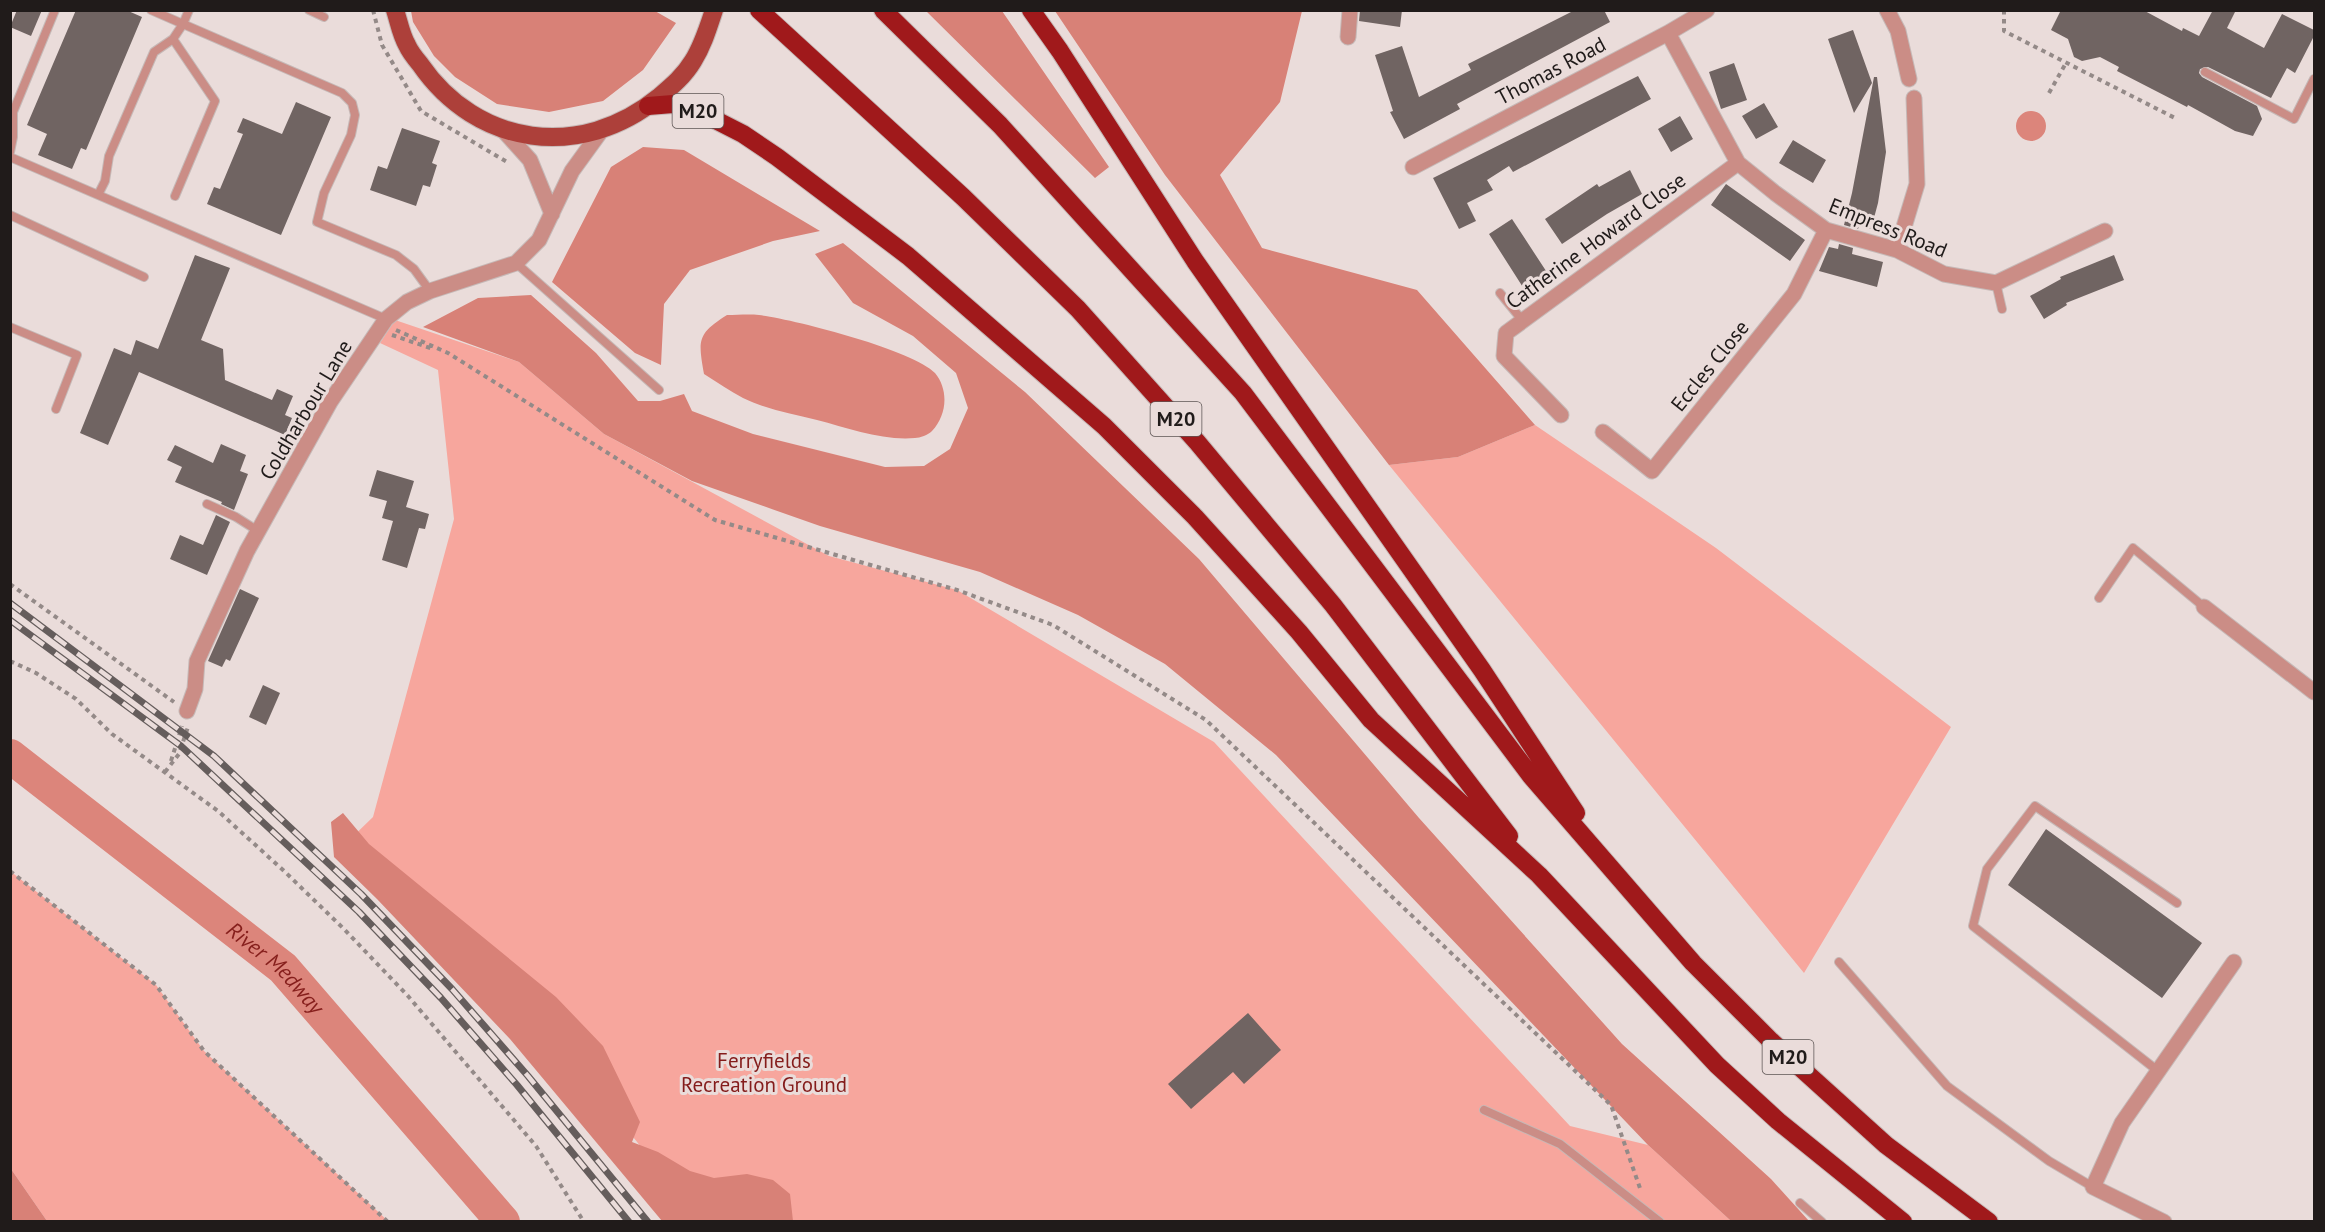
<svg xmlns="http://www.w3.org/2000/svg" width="2325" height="1232" font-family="'PT Sans',sans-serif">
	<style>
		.green { fill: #f7a69d }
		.forest { fill: #d88177 }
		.water { fill: #dc857b }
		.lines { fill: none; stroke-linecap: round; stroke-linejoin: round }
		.river { stroke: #dc857b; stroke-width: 34 }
		.building { fill: #706462 }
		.lane-casing { stroke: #c6b9b7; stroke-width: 10 }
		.street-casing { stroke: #c6b9b7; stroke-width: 17 }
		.primary-casing { stroke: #c6b9b7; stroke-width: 20 }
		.highway-casing { stroke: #c6b9b7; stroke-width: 20 }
		.path { stroke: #948a88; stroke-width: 4; stroke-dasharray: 4.5 4.5; stroke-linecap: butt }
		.lane { stroke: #cb8d86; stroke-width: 8 }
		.street { stroke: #cb8d86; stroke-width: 15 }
		.primary { stroke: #ad403a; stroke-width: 18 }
		.highway { stroke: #a0191b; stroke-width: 18 }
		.rail-casing { stroke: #655d5c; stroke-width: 7 }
		.rail { stroke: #eadcda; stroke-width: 4.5; stroke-dasharray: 14; stroke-linecap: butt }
		.labels { text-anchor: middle; stroke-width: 6; stroke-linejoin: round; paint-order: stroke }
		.shield { fill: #eadcda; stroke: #5d5554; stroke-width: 1.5 }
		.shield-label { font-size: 20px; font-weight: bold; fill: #201b1a }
		.street-label { font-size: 21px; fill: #201b1a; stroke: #eadcda }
		.park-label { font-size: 21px; fill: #841c1b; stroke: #eadcda }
		.water-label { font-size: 22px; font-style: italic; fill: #861f1c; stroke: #eadcda }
	</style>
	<rect width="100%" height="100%" fill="#eadcda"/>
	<path class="green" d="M395,320L519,362L604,434L829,556L957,590L1214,742L1570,1126L1648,1145L1731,1221H699L539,1017L340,849L373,817L454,519L438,370L380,343Z
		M1535,425L1716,548L1951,727L1804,973L1389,465L1458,457Z
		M10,871L156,985L204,1051L388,1221H47L11,1169Z"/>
	<path class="forest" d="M411,11H655L676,23L643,70L603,101L549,112L497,104L455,77L434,56L413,22Z
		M926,11H1002L1109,167L1095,178Z
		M1055,11H1302L1280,102L1220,175L1262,248L1417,290L1535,425L1458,457L1389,465L1165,175Z
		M643,147L684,150L820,231L773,241L690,270L664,304L661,365L635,353L552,282L611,167Z
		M843,243L1025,392L1199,559L1419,818L1622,1044L1771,1179L1809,1221H1731L1648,1145L1276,755L1165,664L1078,615L980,572L820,526L692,481L604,434L519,362L423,327L478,298L531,295L596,353L638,401H660L684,394L692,411L753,434L885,467L924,466L950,449L968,408L956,373L913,336L853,303L815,254Z
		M343,813L369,844L556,997L603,1046L640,1122L632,1142L658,1152L690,1171L714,1178L747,1174L773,1180L790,1194L793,1221H662L510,1039L377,899L334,857L331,822Z
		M10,1169H11L47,1221H11Z"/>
	<path class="water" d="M2016 126a15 15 0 1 1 30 0a15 15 0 1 1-30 0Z
		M727,315C737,315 749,314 759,315C793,319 914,350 935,373C949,390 947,415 932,431C928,435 920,438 915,438C883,441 848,428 817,420C793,414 765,409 743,398C730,391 717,382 704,374C698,340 697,334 727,315Z"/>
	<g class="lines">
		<path class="river" id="s1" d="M10,756L283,968L503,1222"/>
	</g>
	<path class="building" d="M17,10H42L31,36L10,27Z
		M76,10H126L142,17L86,150L81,148L72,169L38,155L47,134L27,125Z
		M1360,10H1402L1400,27L1359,21Z
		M1575,10H1604L1610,22L1457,104L1460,109L1404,139L1390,112L1393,111L1375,55L1402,46L1419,97L1471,70L1468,64Z
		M2061,10H2143L2182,31L2183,28L2199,36L2213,10H2236L2227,28L2264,48L2282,14L2314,30V36L2295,73L2287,68L2271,98L2208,67L2200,69L2199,73L2202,77L2257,106L2262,119L2253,136L2235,131L2188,105L2187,107L2117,71L2119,67L2100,57L2082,61L2074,57L2068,39L2051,30Z
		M1853,30L1872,83L1854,113L1828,39Z
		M1734,63L1747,100L1721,109L1709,72Z
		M1638,76L1651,99L1513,172L1509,166L1487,180L1493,190L1467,203L1476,221L1459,229L1433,178Z
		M1874,77H1877L1886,152L1878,203L1871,229L1859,226L1858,229L1844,225L1852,193Z
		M296,102L331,117L281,235L207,204L214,187L220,189L243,134L237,132L243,118L282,134Z
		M1764,103L1778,127L1756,139L1742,116Z
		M1680,116L1693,139L1671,152L1658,129Z
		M402,128L440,141L432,163L437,165L430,187L423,185L416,206L370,190L378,166L387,169Z
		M1793,140L1826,160L1813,183L1779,163Z
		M1630,170L1642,194L1607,214L1562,244L1545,219L1597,184L1599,187Z
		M1726,184L1805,240L1790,261L1711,205Z
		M1512,219L1550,277L1526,292L1489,234Z
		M1839,244L1853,248L1852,254L1883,262L1877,287L1819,271L1829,247L1838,249Z
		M195,255L230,268L201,340L223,349L225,380L272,400L277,389L293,396L285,415L292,418L285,435L139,372L108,445L80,433L114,348L131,355L136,340L158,349Z
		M2114,255L2124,280L2066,303L2067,305L2044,319L2030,296L2061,279L2060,277Z
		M221,444L246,455L240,471L248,474L234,510L221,504L222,502L175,482L182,467L167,460L175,445L213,463Z
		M377,470L414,481L406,507L429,514L425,529L419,528L407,568L382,560L393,521L382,518L387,501L369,496Z
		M216,515L230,522L207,575L170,559L180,535L203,545Z
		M240,589L259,598L230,661L226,659L222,667L208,661Z
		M263,685L280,693L266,725L249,717Z
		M2046,829L2202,943L2162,998L2008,885Z
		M1248,1013L1281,1050L1244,1084L1233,1072L1191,1109L1168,1084Z"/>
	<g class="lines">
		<defs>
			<path id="lane" d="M151,10L183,24L173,39
				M189,10L183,24L342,93L352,103L355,115L351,135L324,193L317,222L396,255L414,269L430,291
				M309,10L324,17
				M2205,72L2294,119L2314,79
				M10,152L13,137V112L55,10
				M10,157L386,319
				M99,193L105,181L109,156L154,52L173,39L215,101L175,196
				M10,215L144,277
				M516,263L659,390
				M1996,283L2002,309
				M1500,293L1522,320
				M10,327L77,355L56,409
				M207,504L236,517L258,531
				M2099,598L2133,548L2204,607
				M1839,962L1947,1086L2049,1161L2093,1187
				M2158,1071L1973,926L1987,869L2035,806L2177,903
				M1484,1110L1560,1144L1660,1222
				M1800,1203L1822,1222"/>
			<path id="street" d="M1887,10L1898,31L1909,79
				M1668,33L1738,163L1775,193L1826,230L1897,250L1944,274L1996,283L2105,231
				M1348,37L1350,10
				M503,130L530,160L552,214
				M1413,167L1668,33L1707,10
				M1897,250L1917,184L1914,98
				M1561,415L1504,356L1506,333L1738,163
				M1603,432L1652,471L1794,294L1826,230
				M2204,607L2314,692
				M187,711L195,689L197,661L247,551L330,402L386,319L407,302L430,291L516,263L539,240L572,171L601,131
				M2164,1222L2093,1187L2122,1123L2234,962"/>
			<path id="primary" d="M395,10C399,22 401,35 407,45C410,52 415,58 420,64C477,147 581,161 659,97C672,86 684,76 693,61C703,45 708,28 714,10"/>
			<path id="highway" d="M759,10L963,197L1078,309L1197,442L1333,605L1509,836
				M883,10L1000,125L1243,393L1531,776L1693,963L1771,1041L1886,1145L1989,1222
				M1031,10L1060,51L1195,261L1482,670L1576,813
				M648,106L673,104L692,108L743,134L777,157L908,256L1104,426L1195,517L1299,632L1371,720L1539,875L1717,1065L1778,1121L1903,1222"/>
		</defs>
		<use href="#lane" class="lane-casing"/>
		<use href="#street" class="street-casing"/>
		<use href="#primary" class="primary-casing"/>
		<use href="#highway" class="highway-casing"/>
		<path class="path" d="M373,10L382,45L421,111L507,162
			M2004,10V31L2175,118
			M2049,93L2066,63
			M396,330L448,353L715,520L957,590L1053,625L1206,720L1611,1105L1641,1191
			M392,335L433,349
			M10,584L174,702
			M10,661L36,673L76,699L112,734L218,811L283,870L345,930L408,996L536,1146L584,1222
			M171,761L182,726
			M165,772L179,754L188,727
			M10,871L156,985L204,1051L388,1222"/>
		<use href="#lane" class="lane"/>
		<use href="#street" class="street"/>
		<use href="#primary" class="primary"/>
		<use href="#highway" class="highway"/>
		<defs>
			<path id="rail" d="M10,603L214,756L361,894L452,989L528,1076L648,1222
				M10,620L181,746L359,912L441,998L517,1085L629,1222"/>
		</defs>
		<use href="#rail" class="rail-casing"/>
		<use href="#rail" class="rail"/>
	</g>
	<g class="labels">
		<g class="shield">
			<rect x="672.5" y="94" width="51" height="34" rx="4.5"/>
			<rect x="1150.5" y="402" width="51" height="34" rx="4.5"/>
			<rect x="1762.5" y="1040" width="51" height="34" rx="4.5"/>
		</g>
		<g class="shield-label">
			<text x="698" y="118">M20</text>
			<text x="1176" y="426">M20</text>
			<text x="1788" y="1064">M20</text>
		</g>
		<g class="street-label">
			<text transform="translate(1551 71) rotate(-28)" y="7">Thomas Road</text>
			<text transform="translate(1888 228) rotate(22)" y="7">Empress Road</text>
			<text transform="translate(1596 241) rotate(-36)" y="7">Catherine Howard Close</text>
			<text transform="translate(1710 366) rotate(-51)" y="7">Eccles Close</text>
			<text transform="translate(306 410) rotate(-59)" y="7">Coldharbour Lane</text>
		</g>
		<g class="park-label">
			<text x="764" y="1068">Ferryfields<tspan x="764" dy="24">Recreation Ground</tspan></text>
		</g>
		<g class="water-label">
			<text dy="8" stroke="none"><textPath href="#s1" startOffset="340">River Medway</textPath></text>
		</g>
	</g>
	<rect width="2325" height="1232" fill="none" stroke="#201b1a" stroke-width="24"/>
</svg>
